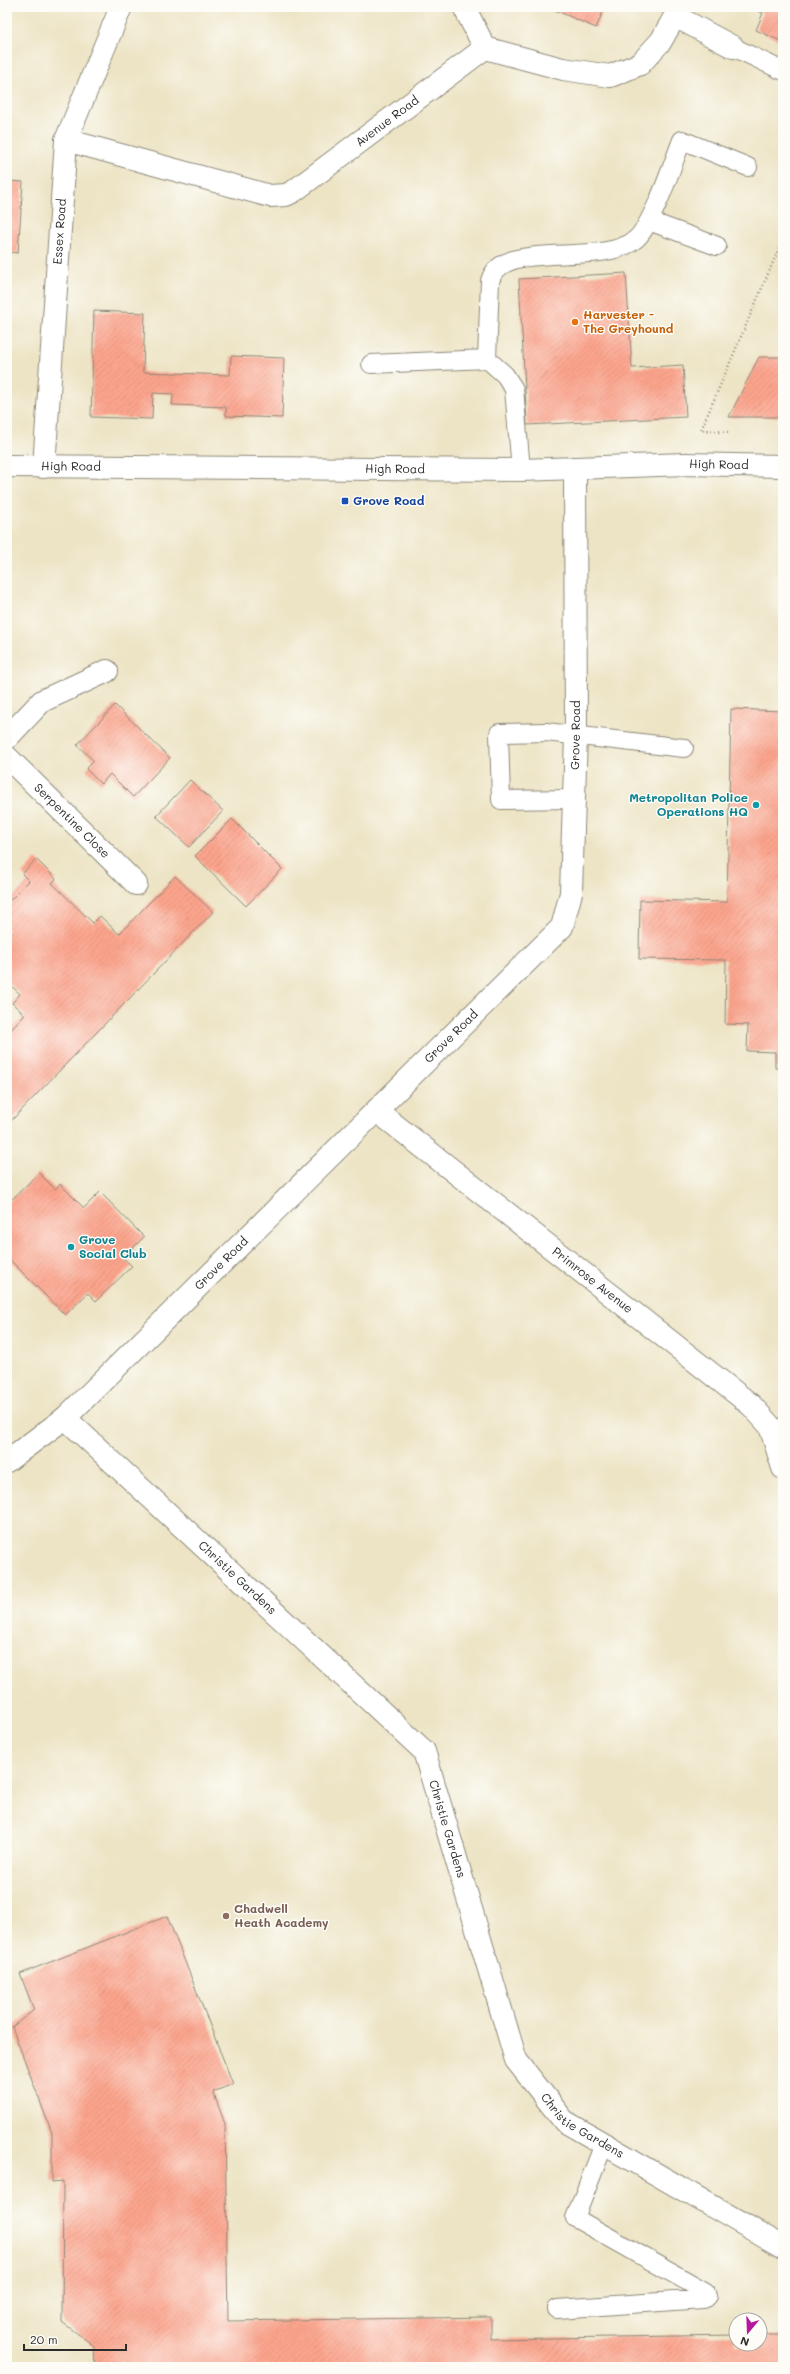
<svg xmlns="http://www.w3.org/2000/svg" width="790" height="2374" font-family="Mali,sans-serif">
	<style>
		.building { fill: url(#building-hatch) }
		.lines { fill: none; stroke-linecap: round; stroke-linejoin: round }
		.lane-casing { stroke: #8c8878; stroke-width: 20 }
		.street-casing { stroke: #8c8878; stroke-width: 24 }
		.secondary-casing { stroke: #8c8878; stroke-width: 24 }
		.primary-casing { stroke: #8c8878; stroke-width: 24 }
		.path { stroke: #8c8878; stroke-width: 2.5; stroke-dasharray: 1 3; stroke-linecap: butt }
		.lane { stroke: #fff; stroke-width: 18 }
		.street { stroke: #fff; stroke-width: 22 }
		.secondary { stroke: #fff; stroke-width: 22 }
		.primary { stroke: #fff; stroke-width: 22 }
		.food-dot { fill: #e8710a; stroke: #fdfcf7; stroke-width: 1.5 }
		.transit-dot { fill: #1a4fb4; stroke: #fdfcf7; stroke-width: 1.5 }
		.culture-dot { fill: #0f9aa8; stroke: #fdfcf7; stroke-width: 1.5 }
		.education-dot { fill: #8d6e63; stroke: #fdfcf7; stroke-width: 1.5 }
		.labels { text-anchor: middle; stroke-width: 3; stroke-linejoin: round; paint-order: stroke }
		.street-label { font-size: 12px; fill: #2b2b2b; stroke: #fdfcf7 }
		.food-label { font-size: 12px; font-weight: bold; fill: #c56008; stroke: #fdfcf7; text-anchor: start }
		.transit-label { font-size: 12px; font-weight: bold; fill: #164399; stroke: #fdfcf7; text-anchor: start }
		.culture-label { font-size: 12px; font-weight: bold; fill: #0d838f; stroke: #fdfcf7; text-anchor: end }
		.education-label { font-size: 12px; font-weight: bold; fill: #785e54; stroke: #fdfcf7; text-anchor: start }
	</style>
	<defs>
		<pattern id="building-hatch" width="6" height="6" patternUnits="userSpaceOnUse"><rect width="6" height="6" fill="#fca48d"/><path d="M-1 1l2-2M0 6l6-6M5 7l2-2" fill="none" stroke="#d88d7a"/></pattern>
	</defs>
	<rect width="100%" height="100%" fill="#fdfcf7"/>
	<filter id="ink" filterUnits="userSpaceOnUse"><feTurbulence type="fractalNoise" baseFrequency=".025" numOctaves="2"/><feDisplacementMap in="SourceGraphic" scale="8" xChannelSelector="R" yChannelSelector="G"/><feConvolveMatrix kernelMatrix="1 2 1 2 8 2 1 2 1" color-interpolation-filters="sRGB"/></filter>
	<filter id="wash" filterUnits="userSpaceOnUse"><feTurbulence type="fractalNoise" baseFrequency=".012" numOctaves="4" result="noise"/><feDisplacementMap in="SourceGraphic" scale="16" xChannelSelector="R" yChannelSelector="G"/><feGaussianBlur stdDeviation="0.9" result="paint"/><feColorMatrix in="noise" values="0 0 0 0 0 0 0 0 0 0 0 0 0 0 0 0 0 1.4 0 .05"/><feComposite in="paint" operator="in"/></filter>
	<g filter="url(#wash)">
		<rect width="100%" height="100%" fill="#ede4c5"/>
		<g id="blocks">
			<path class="building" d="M548,7H605L596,28Z
				M748,7H783V42L756,30L763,13Z
				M7,149L11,150L9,181L23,182L18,253L7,252Z
				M626,273L632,368L683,365L686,417L527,425L519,279Z
				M94,311L145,313L143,372L230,375L231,356L284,358L282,418L226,416V407L172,405L173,394L153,393L152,419L91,417Z
				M759,357H783V417H729Z
				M115,705L170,758L133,797L110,774L101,784L86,769L94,761L77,745Z
				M731,709L783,711V1068H775V1052L747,1051L748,1025L725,1024L726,960L639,959L640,900L727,902Z
				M190,780L223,811L189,847L156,816Z
				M232,819L282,869L246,906L195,856Z
				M36,859L56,879L52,883L93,923L100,916L119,934L175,876L213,912L7,1125V1034L25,1015L12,1003L20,994L7,982V903L29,881L22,874Z
				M39,1173L55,1189L60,1184L84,1208L100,1192L144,1237L123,1258L132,1266L96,1301L88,1293L65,1315L7,1257V1204Z
				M167,1916L233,2084L213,2092L225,2124L228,2321L491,2317V2339L736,2335V2344H760V2335H783V2367H95L94,2346L62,2322L63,2181L52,2182V2133L12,2027L34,2010L20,1974Z"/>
		</g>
	</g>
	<g filter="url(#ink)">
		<use href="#blocks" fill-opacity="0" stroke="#8c8878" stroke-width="1"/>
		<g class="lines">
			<defs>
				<path id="lane" d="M733,47L781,70
					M649,221L717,246
					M487,359L490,281C502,237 601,269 636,239C653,224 673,163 682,140L748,167
					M371,364L487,359L505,375L514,389L521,470
					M573,799L501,800L499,733L546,732L684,748
					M557,2309L704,2299L707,2296L706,2292L575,2218L604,2144"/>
				<g id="street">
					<path d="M464,7L485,48"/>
					<path d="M675,16L733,47"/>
					<path d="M485,48L563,69L610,76L640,64L661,41L680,7"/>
					<path id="s1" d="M66,140L270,196L286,195L294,191L485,48"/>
					<path id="s2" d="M44,467L66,140L121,7"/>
					<path d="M7,738L42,701L107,671"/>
					<path id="s3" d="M7,757L136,884"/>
					<path id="s4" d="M377,1111L751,1405L770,1426L783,1468"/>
					<path id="s5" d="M65,1418L424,1751L516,2060L564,2121L783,2247"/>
				</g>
				<g id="secondary">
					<path id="s6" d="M7,1461L65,1418L562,927L571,893L576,735L575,468"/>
				</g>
				<g id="primary">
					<path id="s7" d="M7,466L521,470L686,464L783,466"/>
				</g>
			</defs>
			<use href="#lane" class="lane-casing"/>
			<use href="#street" class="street-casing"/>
			<use href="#secondary" class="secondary-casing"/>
			<use href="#primary" class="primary-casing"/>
			<path class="path" d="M728,432L701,430L783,239"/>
			<use href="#lane" class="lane"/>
			<use href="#street" class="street"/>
			<use href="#secondary" class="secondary"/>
			<use href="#primary" class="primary"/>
		</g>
	</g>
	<circle class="food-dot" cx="575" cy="322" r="4"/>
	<rect class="transit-dot" x="341" y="497" width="8" height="8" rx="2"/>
	<g class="culture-dot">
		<circle cx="756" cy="805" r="4"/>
		<circle cx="71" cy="1247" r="4"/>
	</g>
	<circle class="education-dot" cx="226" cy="1916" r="4"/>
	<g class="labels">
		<g class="street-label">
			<text dy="4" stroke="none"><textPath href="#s1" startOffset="353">Avenue Road</textPath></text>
			<text dy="4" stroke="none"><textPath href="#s2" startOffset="236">Essex Road</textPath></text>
			<text dy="4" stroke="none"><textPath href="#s7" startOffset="712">High Road</textPath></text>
			<text dy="4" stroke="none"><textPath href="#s7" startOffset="64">High Road</textPath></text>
			<text dy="4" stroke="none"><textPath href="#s7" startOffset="388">High Road</textPath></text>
			<text dy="4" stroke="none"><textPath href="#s6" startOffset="964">Grove Road</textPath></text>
			<text dy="4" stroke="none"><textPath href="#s3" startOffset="91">Serpentine Close</textPath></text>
			<text dy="4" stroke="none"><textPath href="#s6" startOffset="615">Grove Road</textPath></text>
			<text dy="4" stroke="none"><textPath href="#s6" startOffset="292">Grove Road</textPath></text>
			<text dy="4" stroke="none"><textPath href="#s4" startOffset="274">Primrose Avenue</textPath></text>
			<text dy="4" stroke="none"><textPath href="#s5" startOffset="235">Christie Gardens</textPath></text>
			<text dy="4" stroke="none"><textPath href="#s5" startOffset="571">Christie Gardens</textPath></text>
			<text dy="4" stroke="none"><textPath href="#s5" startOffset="907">Christie Gardens</textPath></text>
		</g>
		<g class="food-label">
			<text x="583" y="319">Harvester -<tspan x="583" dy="14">The Greyhound</tspan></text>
		</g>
		<g class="transit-label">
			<text x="353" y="505">Grove Road</text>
		</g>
		<g class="culture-label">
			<text x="748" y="802">Metropolitan Police<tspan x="748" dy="14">Operations HQ</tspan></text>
			<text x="79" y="1244" text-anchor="start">Grove<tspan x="79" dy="14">Social Club</tspan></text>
		</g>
		<g class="education-label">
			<text x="234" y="1913">Chadwell<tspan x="234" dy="14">Heath Academy</tspan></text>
		</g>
	</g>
	<rect width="790" height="2374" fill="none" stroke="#fdfcf7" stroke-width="24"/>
	<g transform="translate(748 2332) rotate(199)"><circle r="19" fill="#fdfcf7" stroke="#a9a8a5"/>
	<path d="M0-3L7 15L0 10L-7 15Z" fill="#b5179e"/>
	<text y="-6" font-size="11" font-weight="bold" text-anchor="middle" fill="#2b2b2b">N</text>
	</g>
	<path d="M24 2344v6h102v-6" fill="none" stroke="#2b2b2b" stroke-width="2"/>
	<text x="30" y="2344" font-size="12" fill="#2b2b2b" stroke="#fdfcf7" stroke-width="3" paint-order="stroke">20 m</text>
</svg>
